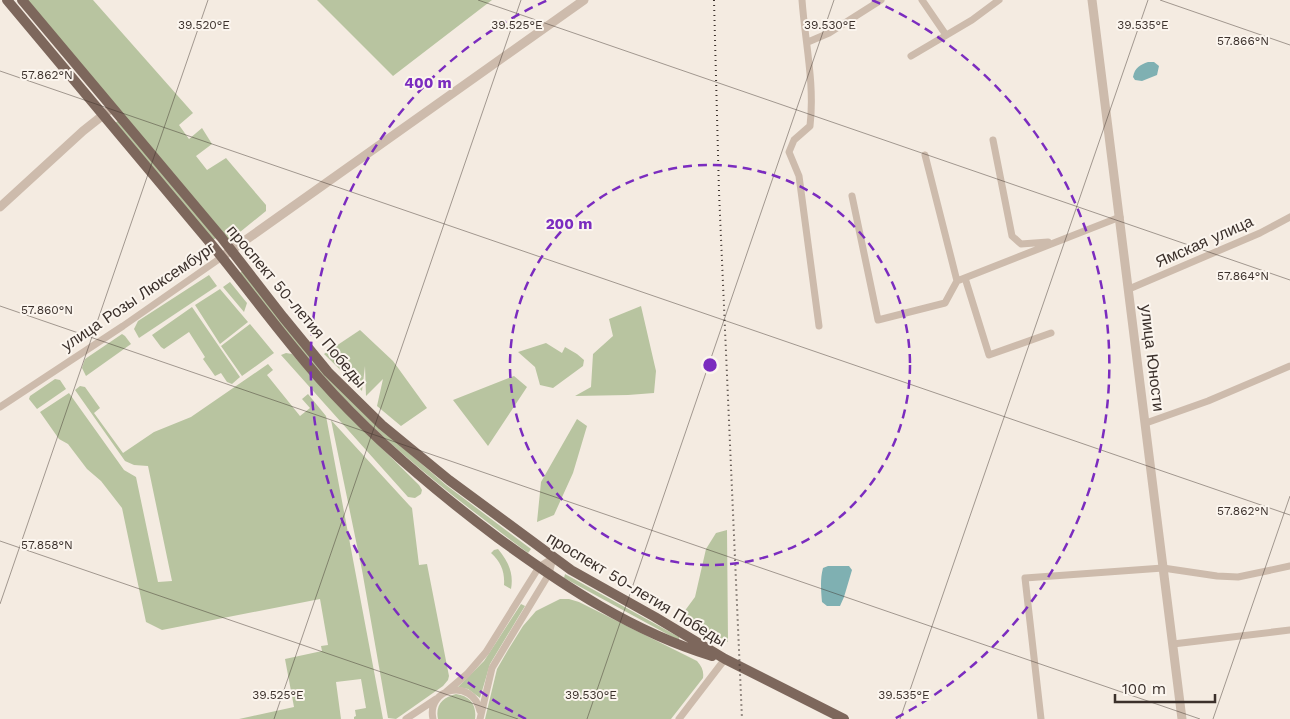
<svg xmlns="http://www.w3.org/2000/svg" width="1290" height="719" font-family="'Work Sans',sans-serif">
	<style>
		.green { fill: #b8c4a0 }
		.water { fill: #7fb0b2 }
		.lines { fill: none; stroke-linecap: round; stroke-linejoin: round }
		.minor { stroke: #cdbbac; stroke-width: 7 }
		.tertiary { stroke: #cdbbac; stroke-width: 9 }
		.primary { stroke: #7d675c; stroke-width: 10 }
		.rail { stroke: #3b302b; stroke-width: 2; stroke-dasharray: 1 4; stroke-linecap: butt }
		.ticks { fill: none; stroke: #3b302b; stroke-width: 1; stroke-opacity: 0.45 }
		.ring { fill: none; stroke: #7b2cbf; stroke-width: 2.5; stroke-dasharray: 9 6 }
		.labels { text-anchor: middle; stroke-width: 4; stroke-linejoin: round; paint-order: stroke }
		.street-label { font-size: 16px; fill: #3b302b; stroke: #fbf5ee }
		.ticks-label { font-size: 12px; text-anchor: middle; fill: #3b302b; stroke: #fbf5ee; stroke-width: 4; stroke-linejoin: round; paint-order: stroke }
		.centre { fill: #7b2cbf; stroke: #fbf5ee; stroke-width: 2.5 }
		.ring-label { font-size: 15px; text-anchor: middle; font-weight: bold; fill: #7b2cbf; stroke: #fbf5ee; stroke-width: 4; stroke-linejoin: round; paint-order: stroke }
	</style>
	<rect width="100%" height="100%" fill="#f4ebe1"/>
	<path class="green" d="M26,0H93L193,113L179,125L189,139L202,128L212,144L196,156L207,170L226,158L266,205V211L229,241Z
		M317,0H492L393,76Z
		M118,121L216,238L213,240L115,123Z
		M242,271L379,427L446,485L531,549L528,553C463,504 398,455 342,396C305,358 273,315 239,274Z
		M209,275L217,286L139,338L134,329L138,321Z
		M230,282L247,303L244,312L223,287Z
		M220,289L248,322L220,344L195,305Z
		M641,306L656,371L654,393L628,395L575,396L591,387L593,354L613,336L609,319Z
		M192,307L240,377L232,384L227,382L221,373L215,376L203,359L205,357L189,332L164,349L161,347L152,335Z
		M250,324L274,353L242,376L221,346Z
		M360,330L393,361L427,408L401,426L377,406L383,379L366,396L365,366L362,391L324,354Z
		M122,334L125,336L131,344L86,376L82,368L85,359Z
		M546,343L562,353L565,347L577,354L584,360L583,366L553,388L540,385L535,367L518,352Z
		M286,353L292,354L337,404L419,485L422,490L421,494L415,498L408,497L281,355Z
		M268,364L273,370L267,375L300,416L310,408L302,399L308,394L326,416L383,719H354V717L356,716L355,710L366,708L361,679L336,682L341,719H348H239L294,707L285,659L322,651L321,646L328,645L320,599L162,630L146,622L122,508L101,481L87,469L68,444L59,439L40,412L69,393L124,470L136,477L158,582L172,581L148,466L134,465L125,461L75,390L80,386L85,387L100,408L94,413L123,453L154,432L191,417Z
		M514,376L527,387L488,446L453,400Z
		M55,379L60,380L66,389L37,409L29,399L30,396Z
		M577,419L587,426L573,473L554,515L537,522L541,482Z
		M331,420L409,505L412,508L419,565L427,564L449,676L448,680L443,686L396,719L388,718L362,570Z
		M727,530L728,642L681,616L695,597L706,549L716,533Z
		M498,549C508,561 514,573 511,589L504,585C505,572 501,562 491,553L494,550Z
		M565,574L679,637V639L678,640L564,578Z
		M560,599H569L579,602L697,661C702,667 704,671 703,678L671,719H485L497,669L508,650L523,626L536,611Z
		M521,604L525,606L490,664L480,698L468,689L458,687L484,661Z
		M456,694C470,696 477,705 475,719H438C435,705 443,697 456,694Z"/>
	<path class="water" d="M1148,62H1154L1159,66L1157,75L1142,81L1135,80L1133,77C1135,67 1140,65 1148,62Z
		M828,566H849L852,570L844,597L840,606H827L822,602C821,590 820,579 823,568Z"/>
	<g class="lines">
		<path class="minor" d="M802,0C805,42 815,84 810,126L794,140L789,152L799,176L819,326
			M922,0L946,35
			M808,42L829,33L881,0
			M911,56L972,20L999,0
			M993,140L1012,236L1021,244L1048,242
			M925,155L957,281
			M852,196L878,320L945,303L957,281L1120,217
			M965,278L989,355L1051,333
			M1129,289L1260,233L1290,217
			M0,407L123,326L222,257
			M1146,423L1208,401L1290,366
			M1173,644L1290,630
			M446,692L467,674L486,652L539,567L553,558
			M406,719L436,699
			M433,719C426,688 472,677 480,711
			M480,719L492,668L549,574L553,558
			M679,719L725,659
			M1041,719L1025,578L1163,568L1217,576L1238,577L1290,566"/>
		<path class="tertiary" d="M1092,0L1182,719
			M0,207L83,131L112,108
			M226,254L584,0"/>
		<path class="primary" d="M7,0C75,82 144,163 212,245C248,289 281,335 319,378C372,438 434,490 498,538C564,586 633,632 712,656
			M22,0L221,237L283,317L328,372L382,425L449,480L571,570L655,617L725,659L844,719"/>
		<path class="rail" d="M714,0L719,192L742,719"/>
	</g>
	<path class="ticks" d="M478,0L1290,280M1160,0L1290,45M0,71L1290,515M0,306L1200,719M0,541L518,719M0,604L208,0M274,719L521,0M587,719L834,0M900,719L1148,0M1213,719L1290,496"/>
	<g class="ring">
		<circle cx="710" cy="365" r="200"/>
		<path d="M526 719A399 399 0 0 1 548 0M872 0A399 399 0 0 1 894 719"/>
	</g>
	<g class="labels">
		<g class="street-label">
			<text transform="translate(1204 241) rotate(-24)" y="6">Ямская улица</text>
			<text transform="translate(138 296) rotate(-34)" y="6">улица Розы Люксембург</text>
			<text transform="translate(297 306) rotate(50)" y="6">проспект 50-летия Победы</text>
			<text transform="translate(1153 358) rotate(83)" y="6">улица Юности</text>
			<text transform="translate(637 589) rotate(31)" y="6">проспект 50-летия Победы</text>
		</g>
	</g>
	<g class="ticks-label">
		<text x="204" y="29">39.520°E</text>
		<text x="517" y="29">39.525°E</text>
		<text x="830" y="29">39.530°E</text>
		<text x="1143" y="29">39.535°E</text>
		<text x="1243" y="45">57.866°N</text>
		<text x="47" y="79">57.862°N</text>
		<text x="1243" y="280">57.864°N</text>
		<text x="47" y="314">57.860°N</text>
		<text x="1243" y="515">57.862°N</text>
		<text x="47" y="549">57.858°N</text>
		<text x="278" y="699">39.525°E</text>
		<text x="591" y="699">39.530°E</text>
		<text x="904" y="699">39.535°E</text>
	</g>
	<circle cx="710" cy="365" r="8" class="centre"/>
	<g class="ring-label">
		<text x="428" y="88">400 m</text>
		<text x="569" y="229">200 m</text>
	</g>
	<path d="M1115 694v8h100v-8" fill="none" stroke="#3b302b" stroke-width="2.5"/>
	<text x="1122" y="694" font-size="15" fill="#3b302b" stroke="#fbf5ee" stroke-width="4" paint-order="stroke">100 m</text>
</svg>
